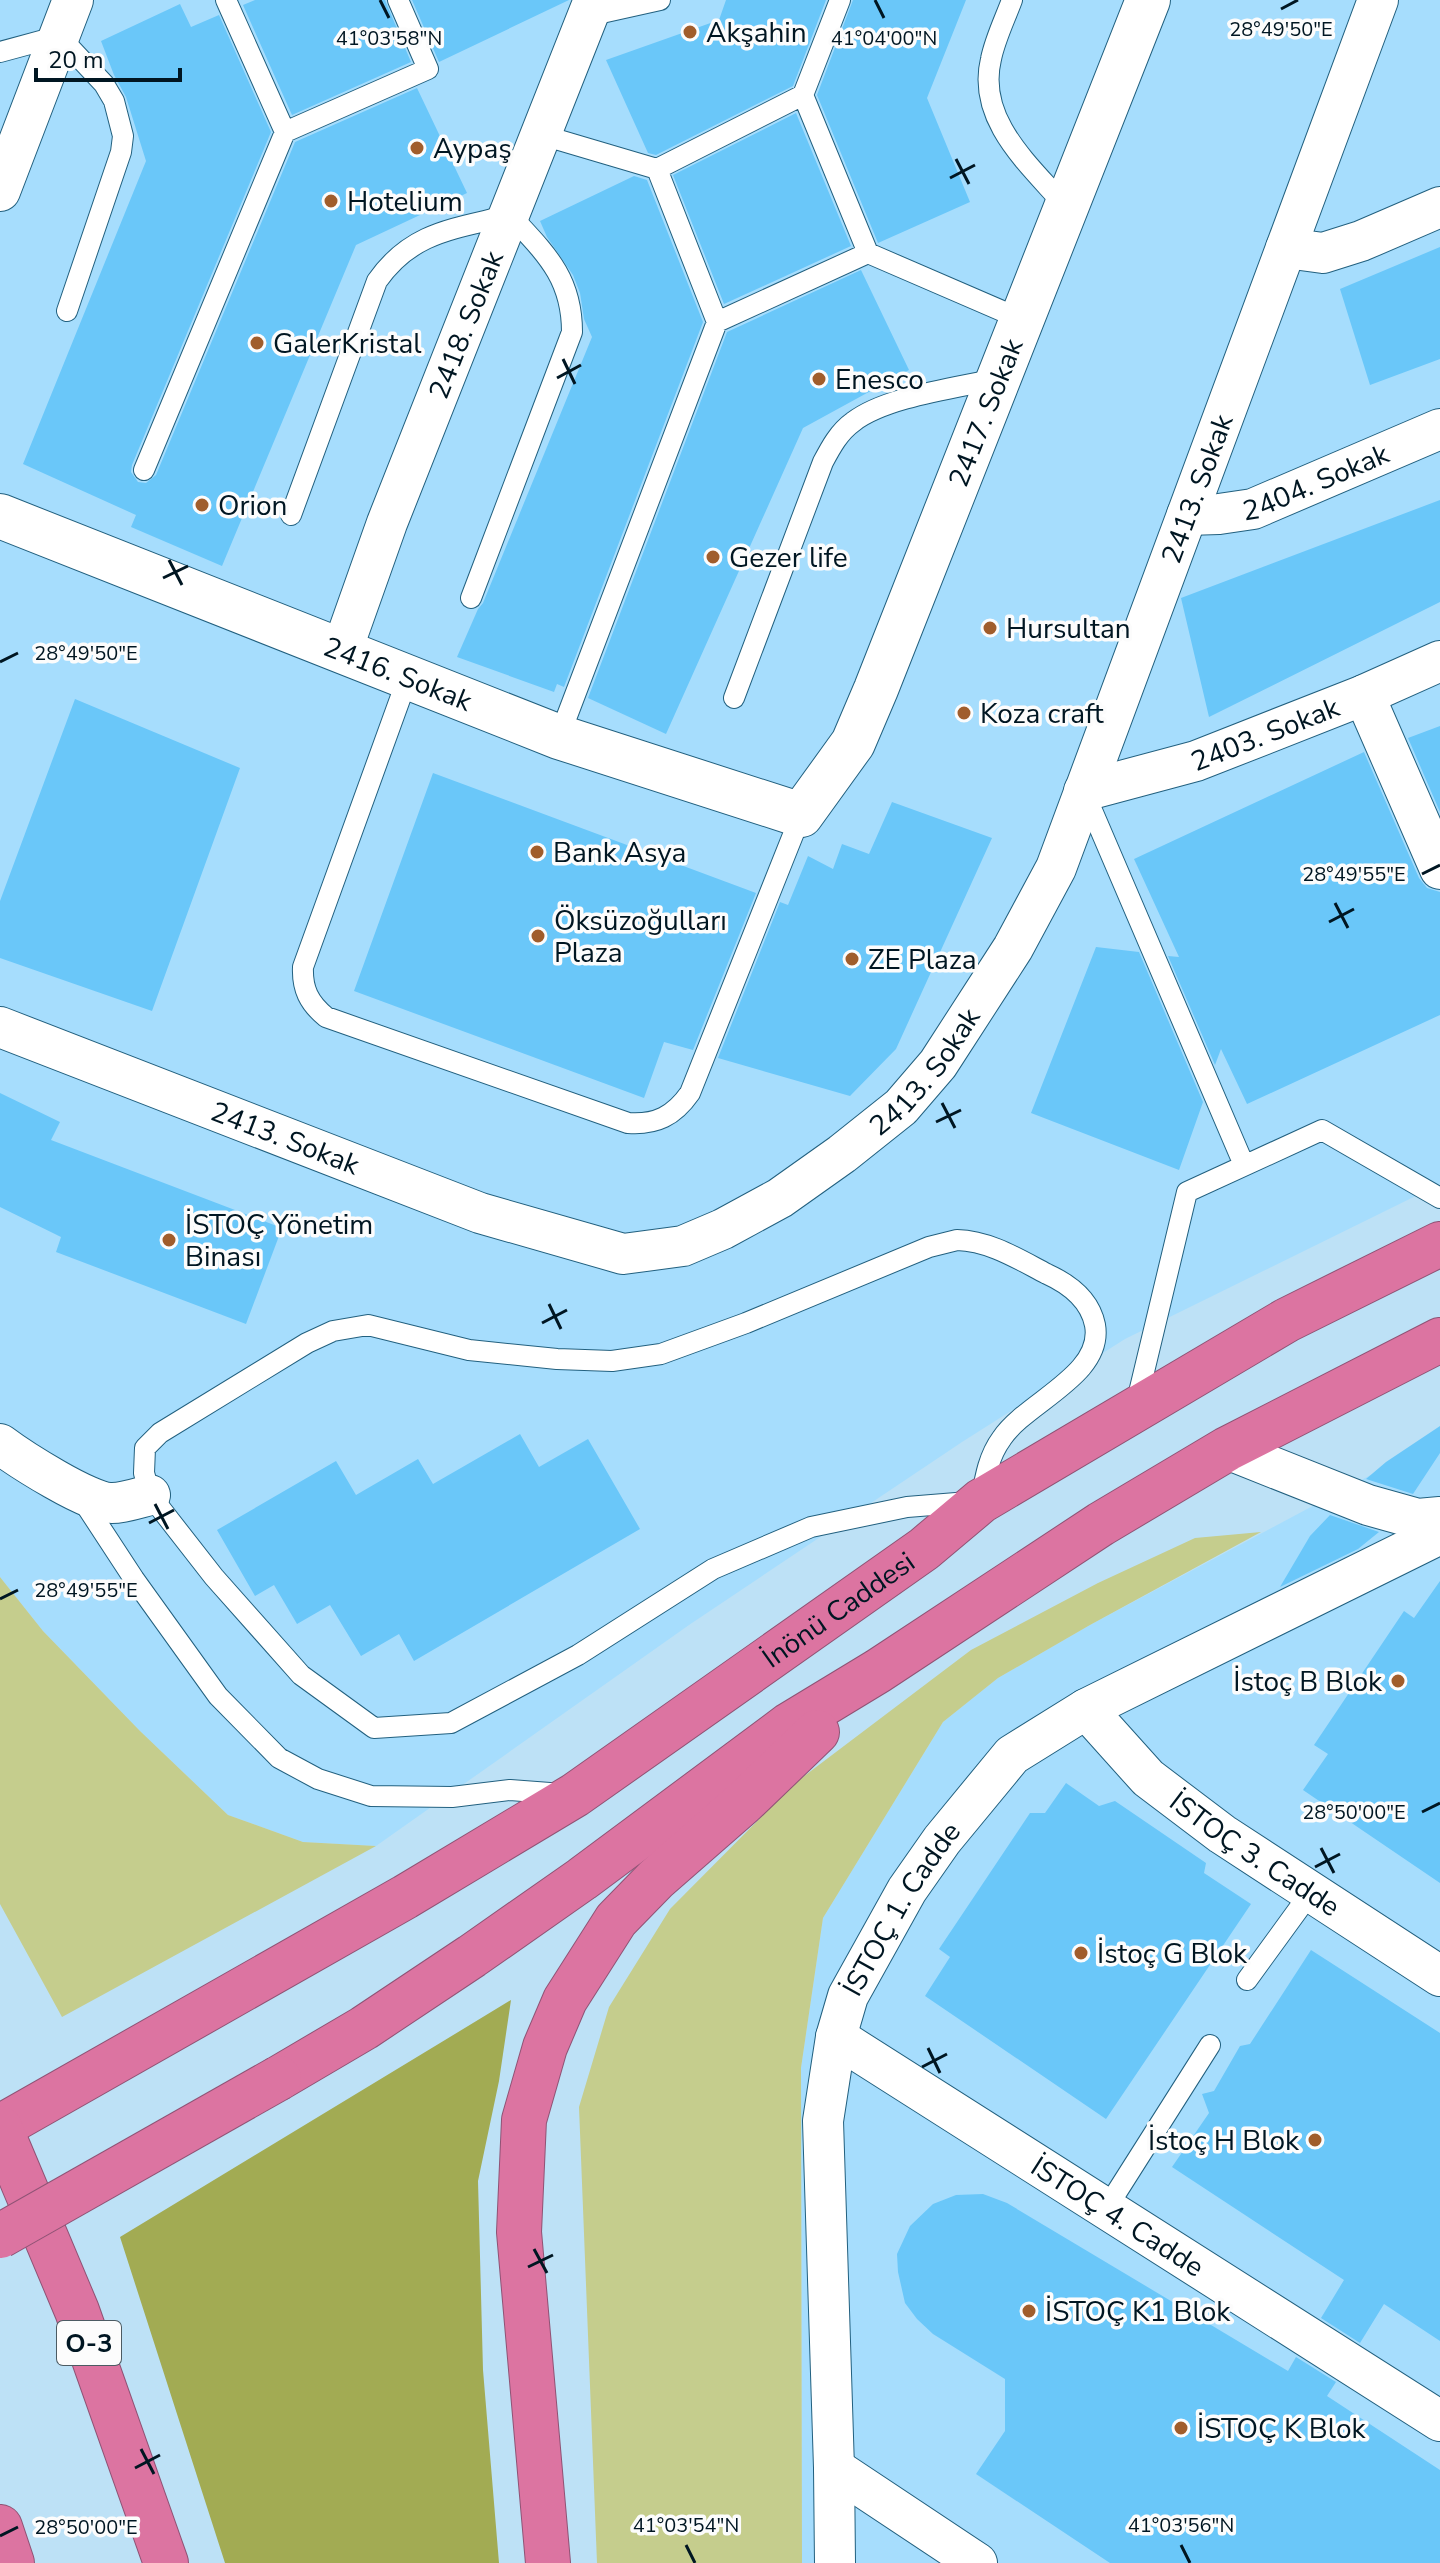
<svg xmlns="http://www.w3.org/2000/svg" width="1440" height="2563" font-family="'Nunito Sans',sans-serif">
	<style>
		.built { fill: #a6ddfd }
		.green { fill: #c5cd8d }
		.forest { fill: #a2ab53 }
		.building { fill: #6ac7f9 }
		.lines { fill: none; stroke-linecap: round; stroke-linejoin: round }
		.lane-casing { stroke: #22607f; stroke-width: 22 }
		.street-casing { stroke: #22607f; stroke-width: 42 }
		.secondary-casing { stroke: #22607f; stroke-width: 46 }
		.highway-casing { stroke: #8f5375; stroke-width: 46 }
		.lane { stroke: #fff; stroke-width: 20 }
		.street { stroke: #fff; stroke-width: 40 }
		.secondary { stroke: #fff; stroke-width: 44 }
		.highway { stroke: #dc74a1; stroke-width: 44 }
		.highway-bridge-casing { stroke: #8f5375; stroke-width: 46; stroke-linecap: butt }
		.highway-bridge { stroke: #dc74a1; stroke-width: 44 }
		.ticks { fill: none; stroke: #001622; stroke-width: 3 }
		.poi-dot { fill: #a05d2c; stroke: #fcfcfc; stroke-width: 3 }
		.labels { text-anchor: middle; stroke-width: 7; stroke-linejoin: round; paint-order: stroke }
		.shield { fill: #fcfcfc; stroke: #4c5b63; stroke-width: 2 }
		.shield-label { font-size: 26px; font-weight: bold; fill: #001622 }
		.poi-label { font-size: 28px; fill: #001622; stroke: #fcfcfc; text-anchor: start }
		.street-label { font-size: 28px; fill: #001622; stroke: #fcfcfc }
		.ticks-label { font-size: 20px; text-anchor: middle; fill: #001622; stroke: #fcfcfc; stroke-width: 7; stroke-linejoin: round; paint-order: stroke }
	</style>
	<rect width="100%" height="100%" fill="#bde1f6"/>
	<path class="built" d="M0,0H1440V1184L1125,1339L962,1442L689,1625L376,1846L303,1842L228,1815L140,1731L43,1631L0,1577Z
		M1440,1438V2563H802L801,2068L823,1918L943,1722L998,1678L1090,1625Z"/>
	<path class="green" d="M1261,1532L1090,1625L998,1678L943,1722L823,1918L801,2068L802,2563H597L579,2107L609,2007L670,1909L795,1783L971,1650L1098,1583L1195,1538Z
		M0,1577L43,1631L140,1731L228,1815L303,1842L376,1846L62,2017L0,1904Z"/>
	<path class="forest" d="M511,2000L499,2081L478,2181L483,2370L499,2563H225L120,2237Z"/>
	<path class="building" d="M255,0H385L411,62L292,115L243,5Z
		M412,0H569L439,62Z
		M726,0H826L793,86L656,155L648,153L606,60L719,20Z
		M853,0H966L927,98L970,202L878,243L817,95Z
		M180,4L191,27L219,15L271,132L132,465L131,472L138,482L146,483L156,475L295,142L417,88L467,193L356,245L222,566L131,527L136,515L23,464L146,161L126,97L114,75L101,41Z
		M796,113L851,246L724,304L673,175Z
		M634,176L647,180L703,322L564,687L557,684L554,692L457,657L478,609L483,603L592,337L584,319L580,293L573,275L547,237L540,221Z
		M1440,247V359L1370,385L1340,289Z
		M861,270L909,370L803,428L666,734L588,698L727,332Z
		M1440,500V602L1209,717L1181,598Z
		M75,699L240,768L152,1011L0,958V901Z
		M1440,726V812L1408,738Z
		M1364,752L1419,878L1427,888L1440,892V1015L1247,1104L1221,1049L1215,1065L1168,956L1179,957L1134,859Z
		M433,773L756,893L693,1050L664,1042L644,1098L354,991Z
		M892,802L992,838L896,1049L850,1096L718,1058L780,902L788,905L808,856L833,869L842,844L869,854Z
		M1096,947L1139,952L1203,1102L1179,1170L1031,1113Z
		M0,1093L60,1122L51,1140L282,1228L246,1324L56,1252L61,1237L0,1207Z
		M1440,1426V1453L1413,1494L1366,1479L1386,1462Z
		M520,1434L539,1467L588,1439L640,1529L414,1661L399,1634L361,1656L330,1605L297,1624L274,1585L255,1596L217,1530L336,1461L356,1495L418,1459L433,1484Z
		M1330,1515L1379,1532L1358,1549L1280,1587L1310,1536Z
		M1440,1581V1883L1303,1790L1328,1754L1314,1745L1404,1611L1414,1618Z
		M1066,1783L1099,1806L1115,1801L1206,1863L1204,1873L1251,1904L1106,2119L925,1996L950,1957L939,1949L1030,1813H1045Z
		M1311,1950L1440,2033V2341L1384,2304L1360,2343L1321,2318L1344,2280L1172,2167L1209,2113L1202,2094L1214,2091L1240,2046L1250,2044Z
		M983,2194L1007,2203L1288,2371L1296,2357L1336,2382L1327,2396L1440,2470V2563H1110L976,2474L1005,2431V2379L933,2334L917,2319L905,2303L898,2272L897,2254L910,2226L933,2204L956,2195Z"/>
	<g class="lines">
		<defs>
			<path id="lane" d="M226,0L285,132
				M1012,0C1005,19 995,39 991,59C976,121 1031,166 1067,208
				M585,13L588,16L660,0
				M0,52L59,36L104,84L114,101L123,136L121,152L67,311
				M803,95L868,253L717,322L657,169L803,95L840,0
				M542,135L657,169
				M868,253L1023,320
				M144,470L285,132L428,69L398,0
				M291,515L377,281C412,231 455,229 510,215C545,253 572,277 572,332L471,598
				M408,677L303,967C302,989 309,1003 326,1017L628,1123C656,1125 674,1116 690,1093L801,815
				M734,698L823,462C831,447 839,432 853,422C885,397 956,388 996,379
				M559,737L717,322
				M1085,794L1244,1165
				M957,1240C990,1241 1018,1259 1047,1274C1069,1284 1090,1300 1095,1325C1104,1375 1026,1402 1002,1438C988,1457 985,1478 981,1501L907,1507L811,1527L713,1569L578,1655L451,1723L374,1728L301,1675L214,1577L150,1495L144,1473L145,1448L160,1433L307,1343L333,1331L368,1325L469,1350L557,1359L612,1361L661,1354L746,1323L929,1247Z
				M1136,1405L1187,1192L1322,1130L1440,1198
				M81,1498L134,1579L218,1696L279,1758L318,1779L371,1796L452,1797L510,1790L563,1794
				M1247,1980L1311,1892
				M1106,2209L1210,2045"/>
			<g id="street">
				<path d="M0,191L73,0"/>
				<path d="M1286,248L1323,253L1361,241L1440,207"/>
				<path id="s1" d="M1187,515L1219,514L1253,509L1440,429"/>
				<path id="s2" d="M342,650L387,523L594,0"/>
				<path d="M1364,695L1440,869"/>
				<path id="s3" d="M1084,791L1196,761L1364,695L1440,661"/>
				<path id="s4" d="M0,1027L480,1213L623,1254L683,1246L723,1229L780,1198L842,1154L901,1107L938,1064L1013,948L1056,868L1378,0"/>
				<path d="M0,1444C20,1459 90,1504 112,1503C124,1503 138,1498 150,1495"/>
				<path d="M1227,1449L1368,1505L1418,1519L1440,1517"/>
				<path id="s5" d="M1086,1709L1148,1778L1222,1834L1440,1976"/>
				<path id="s6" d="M836,2037L1440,2421"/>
				<path d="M834,2468L977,2563"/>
				<path id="s7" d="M835,2563L834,2468L823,2121L836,2037L848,1996L907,1890L942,1840L1012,1755L1086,1709L1440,1534"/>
			</g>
			<g id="secondary">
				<path id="s8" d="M0,516L559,737L801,815L853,743L876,689L1148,0"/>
			</g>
			<g id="highway">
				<path d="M279,2078L364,2028L472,1956L582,1879L789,1725L878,1671L1101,1524L1227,1449L1440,1340"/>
				<path id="s9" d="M0,2127L405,1897L575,1795L924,1549L981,1501L1287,1320L1440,1244"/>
				<path d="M0,2128L77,2311L166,2563"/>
				<path d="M0,2527L12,2563"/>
				<path d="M548,2563L519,2232L524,2120L545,2047L565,2000L616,1920L656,1879L743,1803L817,1732"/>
			</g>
		</defs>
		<use href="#lane" class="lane-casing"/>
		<use href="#street" class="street-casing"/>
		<use href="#secondary" class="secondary-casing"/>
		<use href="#highway" class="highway-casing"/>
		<use href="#lane" class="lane"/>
		<use href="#street" class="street"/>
		<use href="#secondary" class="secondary"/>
		<use href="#highway" class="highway"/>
		<defs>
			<path id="highway-bridge" d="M0,2236L279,2078"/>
		</defs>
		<use href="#highway-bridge" class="highway-bridge-casing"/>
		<use href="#highway-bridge" class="highway-bridge"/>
	</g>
	<path class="ticks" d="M380,0L389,18M875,0L884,18M1281,9L1298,0M956,159L969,184M950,178L975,165M563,359L575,384M557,378L581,365M169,560L182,585M163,578L188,566M0,662L18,653M1422,874L1440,865M1335,903L1348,928M1329,922L1354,909M942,1103L955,1128M936,1122L961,1110M549,1304L561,1329M542,1323L567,1310M155,1504L168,1529M149,1523L174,1510M0,1599L18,1590M1422,1812L1440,1803M1321,1848L1334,1873M1315,1867L1340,1854M928,2048L940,2073M922,2067L947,2054M534,2249L547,2273M528,2267L553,2255M141,2449L154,2474M135,2468L160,2455M0,2536L18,2527M686,2545L695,2563M1181,2545L1190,2563"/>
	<g class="poi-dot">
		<circle cx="690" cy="32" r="8"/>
		<circle cx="417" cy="148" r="8"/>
		<circle cx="331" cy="201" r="8"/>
		<circle cx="257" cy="343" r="8"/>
		<circle cx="819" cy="379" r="8"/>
		<circle cx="202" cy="505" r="8"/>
		<circle cx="713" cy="557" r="8"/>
		<circle cx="990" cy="628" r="8"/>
		<circle cx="964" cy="713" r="8"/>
		<circle cx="537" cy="852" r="8"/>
		<circle cx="538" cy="936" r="8"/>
		<circle cx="852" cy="959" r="8"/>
		<circle cx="169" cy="1240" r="8"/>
		<circle cx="1398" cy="1681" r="8"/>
		<circle cx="1081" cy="1953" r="8"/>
		<circle cx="1315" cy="2140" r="8"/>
		<circle cx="1029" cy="2311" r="8"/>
		<circle cx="1181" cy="2428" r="8"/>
	</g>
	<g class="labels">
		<rect class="shield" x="57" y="2321" width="64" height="44" rx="6"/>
		<g class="shield-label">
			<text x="89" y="2352">O-3</text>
		</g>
		<g class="poi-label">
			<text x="706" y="42">Akşahin</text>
			<text x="433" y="158">Aypaş</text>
			<text x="347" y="211">Hotelium</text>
			<text x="273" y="353">GalerKristal</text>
			<text x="835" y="389">Enesco</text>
			<text x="218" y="515">Orion</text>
			<text x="729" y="567">Gezer life</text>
			<text x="1006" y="638">Hursultan</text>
			<text x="980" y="723">Koza craft</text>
			<text x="553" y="862">Bank Asya</text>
			<text x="554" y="930">Öksüzoğulları<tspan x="554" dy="32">Plaza</tspan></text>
			<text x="868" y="969">ZE Plaza</text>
			<text x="185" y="1234">İSTOÇ Yönetim<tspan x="185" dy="32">Binası</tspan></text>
			<text x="1382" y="1691" text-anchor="end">İstoç B Blok</text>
			<text x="1097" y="1963">İstoç G Blok</text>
			<text x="1299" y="2150" text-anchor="end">İstoç H Blok</text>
			<text x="1045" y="2321">İSTOÇ K1 Blok</text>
			<text x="1197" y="2438">İSTOÇ K Blok</text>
		</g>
		<g class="street-label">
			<text dy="10" stroke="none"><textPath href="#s2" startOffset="348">2418. Sokak</textPath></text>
			<text dy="10" stroke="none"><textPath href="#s8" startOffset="1300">2417. Sokak</textPath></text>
			<text dy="10" stroke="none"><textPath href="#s1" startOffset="134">2404. Sokak</textPath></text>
			<text dy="10" stroke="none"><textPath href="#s4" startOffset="1674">2413. Sokak</textPath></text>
			<text dy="10" stroke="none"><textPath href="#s8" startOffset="428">2416. Sokak</textPath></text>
			<text dy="10" stroke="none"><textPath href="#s3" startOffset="190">2403. Sokak</textPath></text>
			<text dy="10" stroke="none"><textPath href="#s4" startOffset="1026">2413. Sokak</textPath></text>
			<text dy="10" stroke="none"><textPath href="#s4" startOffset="306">2413. Sokak</textPath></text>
			<text dy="10" stroke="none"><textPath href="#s9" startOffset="986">İnönü Caddesi</textPath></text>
			<text dy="10" stroke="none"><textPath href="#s5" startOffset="224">İSTOÇ 3. Cadde</textPath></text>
			<text dy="10" stroke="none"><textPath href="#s7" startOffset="672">İSTOÇ 1. Cadde</textPath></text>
			<text dy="10" stroke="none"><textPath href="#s6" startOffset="334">İSTOÇ 4. Cadde</textPath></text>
		</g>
	</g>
	<g class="ticks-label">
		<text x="1281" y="36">28°49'50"E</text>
		<text x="389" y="45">41°03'58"N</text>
		<text x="884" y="45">41°04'00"N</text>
		<text x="86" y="660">28°49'50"E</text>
		<text x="1354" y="881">28°49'55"E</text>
		<text x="86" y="1597">28°49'55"E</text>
		<text x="1354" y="1819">28°50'00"E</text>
		<text x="686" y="2532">41°03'54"N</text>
		<text x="1181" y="2532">41°03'56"N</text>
		<text x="86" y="2534">28°50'00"E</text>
	</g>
	<path d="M36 68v12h144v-12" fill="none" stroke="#001622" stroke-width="4"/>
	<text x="48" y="68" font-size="24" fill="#001622" stroke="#fcfcfc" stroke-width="6" paint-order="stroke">20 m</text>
</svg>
